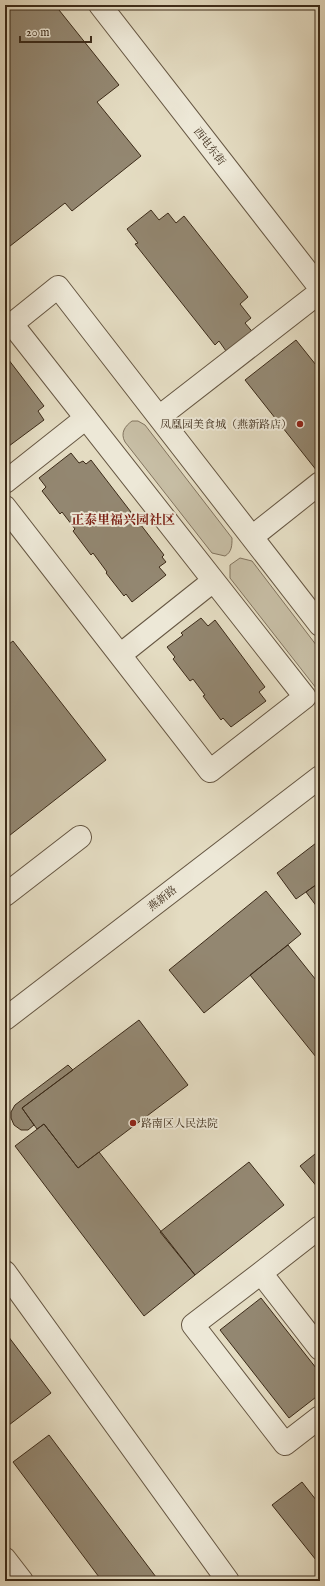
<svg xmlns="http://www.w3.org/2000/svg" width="325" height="1586" font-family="'IM FELL English','Noto Serif SC',serif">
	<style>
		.green { fill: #c7bea5; stroke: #82745f }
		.building { fill: #938771; stroke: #3c2b19 }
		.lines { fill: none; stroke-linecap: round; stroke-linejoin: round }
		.minor-casing { stroke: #665743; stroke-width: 24 }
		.minor { stroke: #ede8d7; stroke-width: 22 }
		.poi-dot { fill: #8f2418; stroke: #ede8d7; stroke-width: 1.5 }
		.labels { text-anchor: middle; stroke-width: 4; stroke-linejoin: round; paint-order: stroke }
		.street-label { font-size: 11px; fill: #3c2b19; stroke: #ede8d7 }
		.poi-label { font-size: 11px; fill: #3c2b19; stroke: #ede8d7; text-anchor: end }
		.quarter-label { font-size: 13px; font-weight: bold; fill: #7a1f14; stroke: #ede8d7 }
	</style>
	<rect width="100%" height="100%" fill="#e4dcc2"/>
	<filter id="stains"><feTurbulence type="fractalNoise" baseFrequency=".005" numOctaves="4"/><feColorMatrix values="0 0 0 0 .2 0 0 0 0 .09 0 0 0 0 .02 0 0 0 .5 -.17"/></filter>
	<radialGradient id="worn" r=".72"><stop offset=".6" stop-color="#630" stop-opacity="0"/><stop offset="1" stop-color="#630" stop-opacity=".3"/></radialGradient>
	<path class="green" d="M132,421H138L145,425L232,538C232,545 232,552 225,556L212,553L125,442C120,433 125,426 132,421Z
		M240,558L252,561L320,650V689L316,688L230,578V565Z"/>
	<path class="building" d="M11,5H55L119,85L97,102L141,156L72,211L65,203L5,250V10Z
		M151,210L159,220L168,213L176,223L184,216L248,297L240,304L251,318L245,323L255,335L238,348L235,344L226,351L219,341L215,345L135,244L138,243L127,229Z
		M296,340L320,370V469L317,471L245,380Z
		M5,355L44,406L38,411L44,420L9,446L5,441Z
		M71,453L79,463L83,461L86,464L91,460L164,555L162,557L166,562L159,567L166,575L132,602L126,594L124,596L106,573L107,572L93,553L91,555L73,531L75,529L62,512L60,514L42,491L46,487L39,478Z
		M201,618L208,626L215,620L265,687L259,692L266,701L231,727L223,718L221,720L203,696L205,695L193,679L190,681L173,659L175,657L167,647L183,635L181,633Z
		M13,641L106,760L5,839V647Z
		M320,840V882L296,899L277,873Z
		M320,882V911L306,892Z
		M266,891L301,934L204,1013L169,970Z
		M288,945L320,985V1062L250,975Z
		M139,1020L188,1085L78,1168L44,1124L37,1129L22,1108Z
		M68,1065L73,1070L22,1108L34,1125L28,1130H21L14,1125L11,1118V1112L15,1105Z
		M44,1124L78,1168L99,1152L195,1275L144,1316L15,1146Z
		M320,1150V1187L318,1188L300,1166Z
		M249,1162L284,1205L195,1275L160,1232Z
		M261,1298L320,1373V1394L289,1418L220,1330Z
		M5,1332L51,1393L5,1428Z
		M49,1435L159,1581H102L13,1462Z
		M302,1482L320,1505V1565L272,1505Z"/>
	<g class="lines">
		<defs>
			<path id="minor" d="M100,5L320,288
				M159,417L320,292
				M5,482L86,418
				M5,507L210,771L305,697L12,324L58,287L320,625
				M252,537L320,483
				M120,655L213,581
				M5,895L80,837
				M5,1019L320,777
				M320,1227L261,1273L320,1349
				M5,1272L228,1581
				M261,1273L193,1325L285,1444L320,1417
				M5,1559L22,1581"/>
		</defs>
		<use href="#minor" class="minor-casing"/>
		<use href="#minor" class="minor"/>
	</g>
	<g class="poi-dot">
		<circle cx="300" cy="424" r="4"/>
		<circle cx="133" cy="1123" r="4"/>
	</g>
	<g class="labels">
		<g class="street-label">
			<text transform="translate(210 146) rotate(52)" y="4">西电东街</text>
			<text transform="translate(162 898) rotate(-38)" y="4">燕新路</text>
		</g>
		<g class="poi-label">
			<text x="292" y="428">凤凰园美食城（燕新路店）</text>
			<text x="141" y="1127" text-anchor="start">路南区人民法院</text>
		</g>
		<g class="quarter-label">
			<text x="123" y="524">正泰里福兴园社区</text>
		</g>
	</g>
	<rect width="325" height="1586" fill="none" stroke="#e4dcc2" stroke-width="20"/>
	<rect x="6" y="6" width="313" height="1574" fill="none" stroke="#3c2b19" stroke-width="2"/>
	<rect x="10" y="10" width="305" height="1566" fill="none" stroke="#3c2b19"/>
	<path d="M20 36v6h71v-6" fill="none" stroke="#3c2b19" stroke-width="2"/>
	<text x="26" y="36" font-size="12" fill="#3c2b19" stroke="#ede8d7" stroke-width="3" paint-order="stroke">20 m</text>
	<rect width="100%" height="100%" filter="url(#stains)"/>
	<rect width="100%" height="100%" fill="url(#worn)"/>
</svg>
